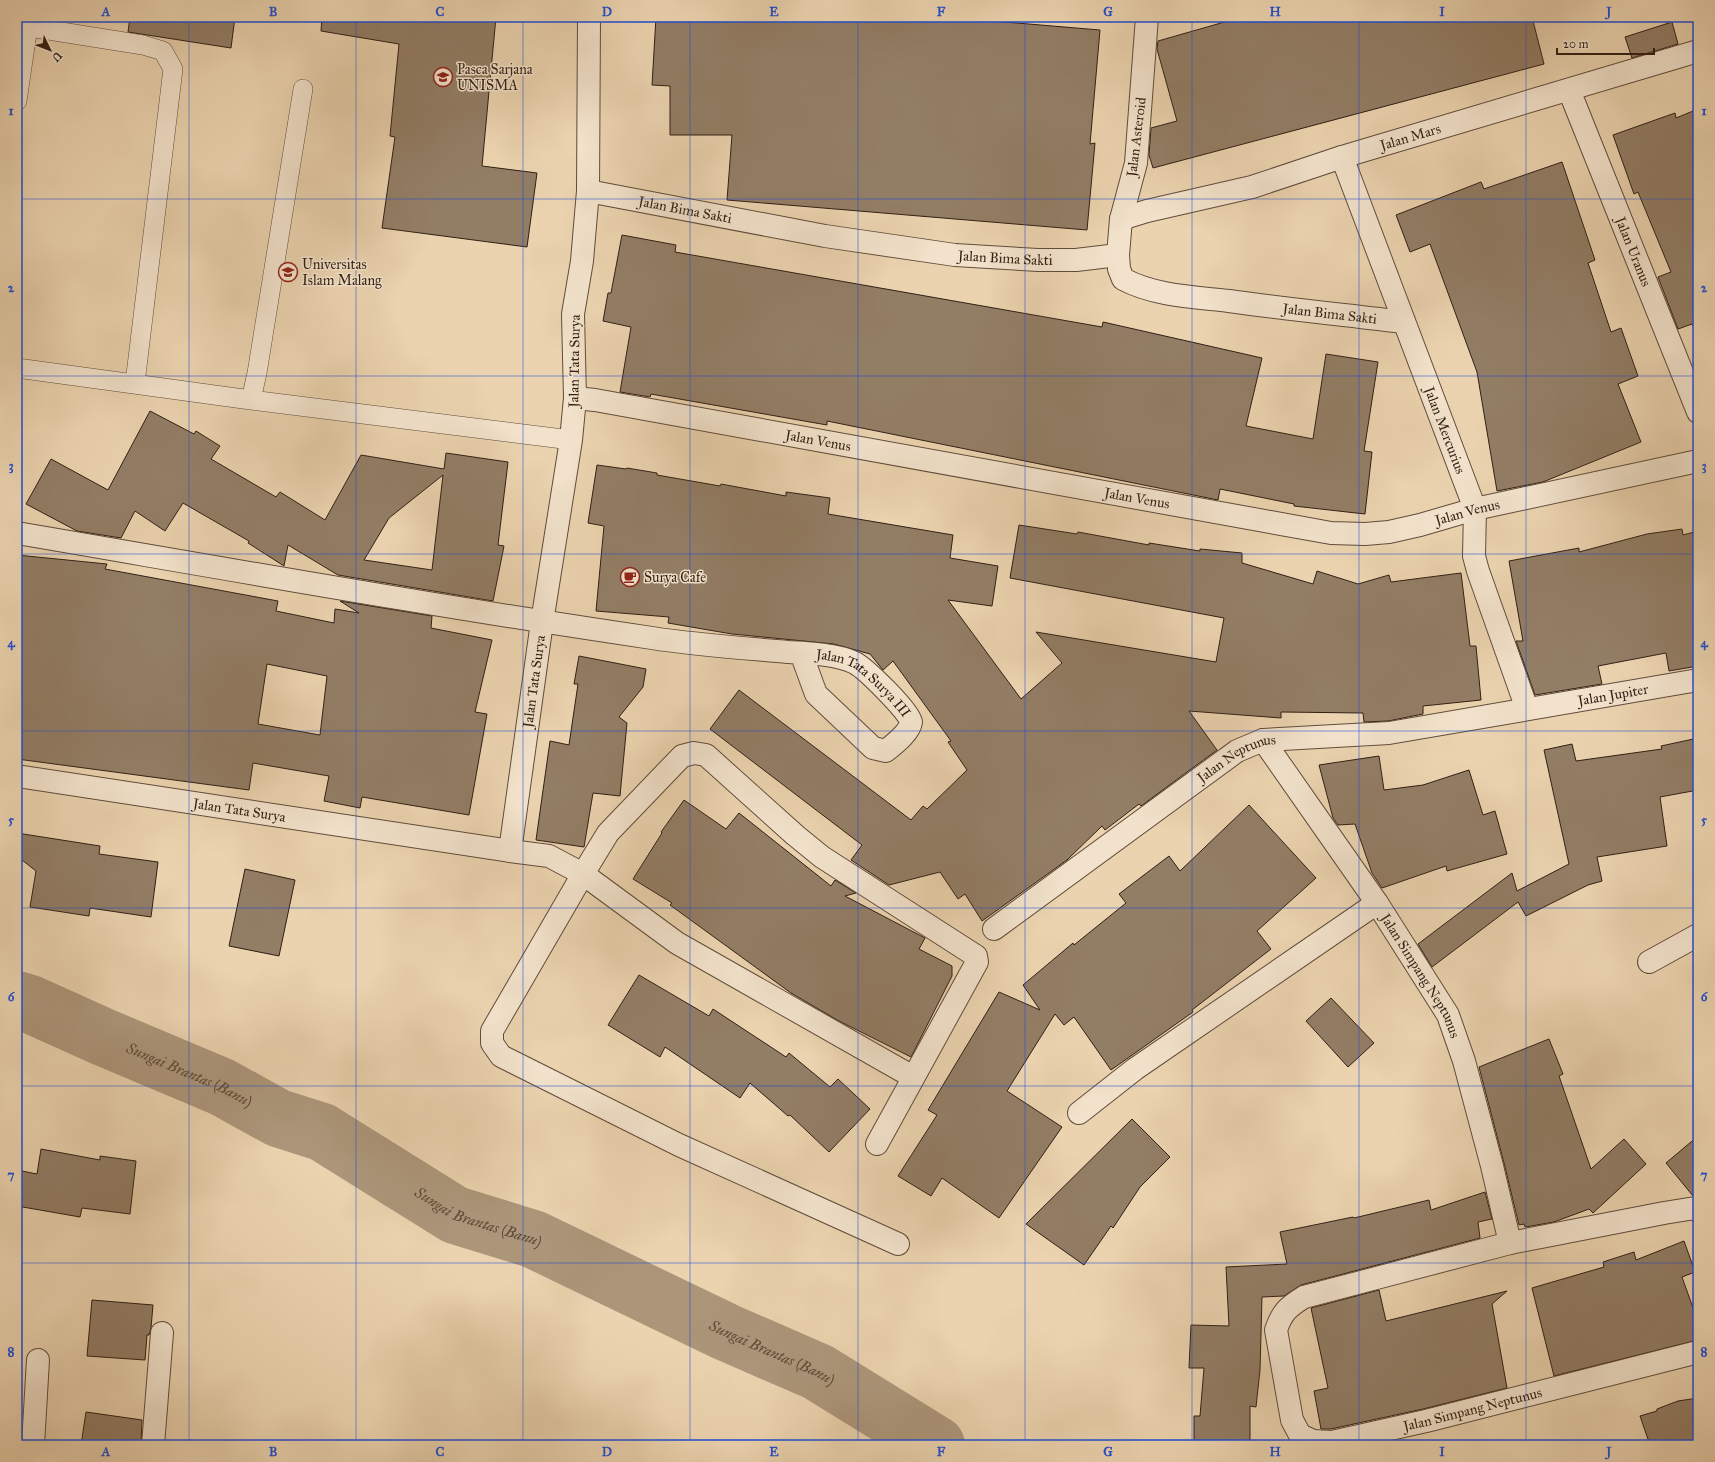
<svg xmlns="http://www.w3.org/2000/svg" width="1715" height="1462" font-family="'IM FELL Great Primer',serif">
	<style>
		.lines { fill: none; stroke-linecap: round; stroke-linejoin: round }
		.river { stroke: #ac967a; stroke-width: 58 }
		.building { fill: #927d65; stroke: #311f14; fill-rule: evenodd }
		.lane-casing { stroke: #604c3b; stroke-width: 20 }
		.street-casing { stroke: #604c3b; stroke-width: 24 }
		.lane { stroke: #f2e2cb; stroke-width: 19 }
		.street { stroke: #f2e2cb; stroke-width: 22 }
		.grid { fill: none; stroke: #1d4ed8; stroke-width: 1; stroke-opacity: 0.55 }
		.labels { text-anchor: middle; stroke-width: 3; stroke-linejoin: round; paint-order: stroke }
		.poi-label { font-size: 14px; fill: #311f14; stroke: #f2e2cb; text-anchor: start }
		.street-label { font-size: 14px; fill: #311f14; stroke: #f2e2cb }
		.water-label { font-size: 15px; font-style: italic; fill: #5c4938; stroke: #f2e2cb }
		.neatline { fill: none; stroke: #1d4ed8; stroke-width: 1.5 }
		.grid-label { font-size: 13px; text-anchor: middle; font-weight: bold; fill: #1d4ed8 }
	</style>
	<rect width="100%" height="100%" fill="#ebd3af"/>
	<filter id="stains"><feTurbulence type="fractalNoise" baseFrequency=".005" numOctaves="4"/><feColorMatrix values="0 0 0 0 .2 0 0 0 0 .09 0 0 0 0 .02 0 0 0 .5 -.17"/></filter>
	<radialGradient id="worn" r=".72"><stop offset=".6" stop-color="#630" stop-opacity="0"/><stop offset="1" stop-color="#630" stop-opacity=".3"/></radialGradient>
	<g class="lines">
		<path class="river" id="s1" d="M17,1000L30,1004L101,1036L222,1087L278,1118L322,1132L455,1215L533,1239L726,1332L818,1372L936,1445"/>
	</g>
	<path class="building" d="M130,17H235L231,48L128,32Z
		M322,17H496L482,166L537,173L527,247L382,228L395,137L390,136L399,44L321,31Z
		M656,17H945L1100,30L1090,144L1095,143L1087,230L727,200L732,135H670V86L652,85Z
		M1242,17H1532L1544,64L1153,168L1149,155L1151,128L1177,121L1157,49L1158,41Z
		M1672,22L1678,44L1632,58L1625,37Z
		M1698,109V336H1697L1692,324L1678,329L1658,277L1671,272L1638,192L1634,194L1613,135L1675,113L1676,118Z
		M1562,162L1595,260L1588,263L1611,332L1621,328L1638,376L1618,384L1641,442L1543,482L1497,491L1477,372L1430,244L1410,252L1396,215L1481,182L1484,189Z
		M622,235L676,245L675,252L1102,327L1103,322L1262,358L1246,426L1313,439L1326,354L1378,362L1364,451L1372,452L1365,514L1294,506V504L1220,489L1218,500L827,421V425L651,394L650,397L620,392L631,327L603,321L608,293H611Z
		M150,411L194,434L196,431L220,446L211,459L276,497L280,492L325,520L361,455L444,469L446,453L508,462L498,545L504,546L493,601L338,575L288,545L284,566L248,543L249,541L183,503L165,531L135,511L121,538L77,531L26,504L51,459L108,490ZM443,475L432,570L364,560L389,518Z
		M597,465L626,469L627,468L657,473V475L720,486L721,484L786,496V492L830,498L828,514L953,535L950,558L998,566L992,606L948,600L1021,699L1062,663L1036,632L1216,662L1224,618L1010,578L1019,525L1077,534L1078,532L1149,545V543L1200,551V549L1242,553V563L1313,584L1317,571L1358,584L1389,575L1391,582L1461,573L1470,646H1476L1481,700L1423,706V714L1388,721L1364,722L1363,713L1281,712V718L1189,711L1217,750L1141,806L1139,804L1105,830L1102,826L1067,860L982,921L965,894L958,899L940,872L889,885L851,860L862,845L710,729L739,690L911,820L923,806L927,809L967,770L948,742L951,741L893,661L883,670L870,654L834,644L732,634L668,623L669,617L596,611L604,526L588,523Z
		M1682,529L1683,535L1698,531V666L1669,671L1666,653L1598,666L1602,684L1535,695L1516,641H1523L1509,561L1579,548V552L1647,534Z
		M17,555L107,564L105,569L278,601L276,611L334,623L335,609L359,613L340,601L432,616L431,628L492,640L475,712L487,714L469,815L362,797L360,808L324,801L329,776L253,763L249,790L17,759ZM267,664L327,676L320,735L258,724Z
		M579,656L646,669L643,687L619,717L627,723L620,796L593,793L584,847L536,840L550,741L569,745L578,684H574Z
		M1698,738V790L1660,797L1667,846L1597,857L1602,881L1588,885L1526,916L1518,902L1432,967L1418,944L1512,873L1517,891L1569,864L1544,750L1572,744L1576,761L1662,749L1661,746Z
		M1379,756L1384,790L1423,785L1469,770L1483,815L1495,811L1507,854L1447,871L1446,866L1382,888L1372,873L1355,824L1338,825L1333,818L1319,765Z
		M684,800L726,829L739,813L831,886L835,880L856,893L845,896L925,938L919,949L952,966V976L911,1057L839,1021L791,993L670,905L672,903L633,879L662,833L661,832Z
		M1249,805L1316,878L1257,931L1271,949L1192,1010L1193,1012L1111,1070L1074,1017L1064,1025L1055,1014L1007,1091L1062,1127L999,1218L942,1178L931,1196L898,1176L937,1115L928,1110L999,992L1040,1010L1023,985L1073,943L1074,945L1126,903L1119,894L1169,856L1180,871Z
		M17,833L100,846L99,854L158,862L151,917L90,908L89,916L30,907L36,871L17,856Z
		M245,869L295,880L279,956L229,946Z
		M639,975L709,1016L713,1009L786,1057L789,1053L830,1087L838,1079L870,1109L829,1152L790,1115L788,1116L750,1083L740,1098L665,1047L660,1057L608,1025Z
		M1331,998L1374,1043L1348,1067L1306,1021Z
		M1549,1039L1563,1074L1559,1076L1591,1169L1624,1139L1646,1164L1593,1213L1589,1209L1554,1222L1525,1227L1524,1224L1519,1225L1504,1163L1479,1067Z
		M1132,1119L1170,1157L1140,1187L1113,1228L1111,1226L1084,1265L1026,1224Z
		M1698,1136V1196H1693L1666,1163Z
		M41,1149L100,1160V1156L136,1161L130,1214L82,1208L80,1217L17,1206V1170L37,1174Z
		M1485,1192L1492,1219L1478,1222L1480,1238L1301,1285L1284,1296L1262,1297L1260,1370L1256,1407L1250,1406V1445H1194V1416H1200L1204,1368H1189L1191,1325L1229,1326L1226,1267L1287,1264L1280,1232L1353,1217L1354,1218L1429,1200L1431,1210Z
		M1684,1241L1695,1272L1682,1277L1698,1322V1340L1554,1376L1532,1288L1604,1267L1603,1262L1634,1252L1636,1260Z
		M1379,1290L1386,1321L1507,1291L1492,1304L1507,1388L1423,1409L1331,1429H1321L1314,1391L1328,1388L1311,1308Z
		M92,1300L153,1305L151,1328L149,1335H147L145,1360L87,1356Z
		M1698,1398V1445H1650L1640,1416L1657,1411V1409L1678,1401Z
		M86,1412L142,1420L141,1445H81Z"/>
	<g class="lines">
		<defs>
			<path id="lane" d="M17,25L143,45L163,51L173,69L135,383
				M17,101L28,26
				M17,368L251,400L571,440
				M251,400L257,373L303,89"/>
			<g id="street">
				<path id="s2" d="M1147,17L1136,163L1121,219L1118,255L1119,269L1123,279C1155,296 1194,297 1229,301C1287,309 1346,315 1404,322"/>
				<path id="s3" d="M1569,90L1698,412"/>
				<path id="s4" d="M1342,157L1475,509L1474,556L1478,571L1527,709"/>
				<path id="s5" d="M588,191L825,236L955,255L1038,260H1076L1118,255"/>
				<path id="s6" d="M1121,219L1147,211L1252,187L1342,157L1698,51"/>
				<path id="s7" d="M575,398L595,400L1331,533L1365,534L1389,532L1420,525L1475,509L1698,461"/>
				<path id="s8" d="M17,533C228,569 440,607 652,638C697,645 743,648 788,652C807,653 838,654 855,663C865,668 911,713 911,722C910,732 893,745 886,751L873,748L816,694L801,653"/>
				<path id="s9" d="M1263,740L1377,903L1448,1015L1464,1061L1492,1166L1510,1243"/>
				<path id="s10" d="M17,776L510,851L542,622L571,440L575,398L573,314L582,261L588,191L589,17"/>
				<path d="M510,851L549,856L583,874L608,833L682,756L694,753L706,755L795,835L822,857L976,956L977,962L877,1144"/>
				<path id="s11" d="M994,929L1237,751L1263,740L1389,733L1698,680"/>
				<path d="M1649,962L1698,935"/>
				<path d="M1079,1113L1135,1069L1377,903"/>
				<path id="s12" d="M1698,1211L1695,1208L1664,1213L1510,1243L1304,1297C1288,1307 1282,1312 1276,1330L1292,1420L1300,1435L1313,1441L1332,1442L1426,1421L1698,1352"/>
				<path d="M898,1244L679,1145L501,1056L492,1043V1031L583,874L677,943L913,1077"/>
				<path d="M33,1445L38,1360"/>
				<path d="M153,1445L162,1333"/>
			</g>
		</defs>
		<use href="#lane" class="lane-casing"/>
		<use href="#street" class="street-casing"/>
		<use href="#lane" class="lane"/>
		<use href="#street" class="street"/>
	</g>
	<path class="grid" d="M189,17V1445M356,17V1445M523,17V1445M690,17V1445M858,17V1445M1025,17V1445M1192,17V1445M1359,17V1445M1526,17V1445M17,199H1698M17,376H1698M17,554H1698M17,731H1698M17,908H1698M17,1086H1698M17,1263H1698"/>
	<defs>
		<symbol id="university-ring" viewBox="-11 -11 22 22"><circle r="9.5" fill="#f2e2cb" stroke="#8f2418" stroke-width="1.5"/><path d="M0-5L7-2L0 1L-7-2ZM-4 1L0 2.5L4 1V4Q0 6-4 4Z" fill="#8f2418"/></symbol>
		<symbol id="cafe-ring" viewBox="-11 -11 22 22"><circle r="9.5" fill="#f2e2cb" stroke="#8f2418" stroke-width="1.5"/><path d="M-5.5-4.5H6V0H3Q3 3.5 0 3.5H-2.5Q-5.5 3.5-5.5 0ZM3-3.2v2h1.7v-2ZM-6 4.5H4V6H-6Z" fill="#8f2418"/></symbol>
	</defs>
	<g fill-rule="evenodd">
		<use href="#university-ring" x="432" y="66" width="22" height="22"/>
		<use href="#university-ring" x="277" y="261" width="22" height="22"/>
		<use href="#cafe-ring" x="619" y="566" width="22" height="22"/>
	</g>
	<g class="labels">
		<g class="poi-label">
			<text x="457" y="74">Pasca Sarjana<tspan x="457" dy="16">UNISMA</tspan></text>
			<text x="302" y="269">Universitas<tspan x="302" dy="16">Islam Malang</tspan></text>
			<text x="644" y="582">Surya Cafe</text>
		</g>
		<g class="street-label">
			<text transform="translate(1136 137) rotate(-83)" y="5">Jalan Asteroid</text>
			<text dy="5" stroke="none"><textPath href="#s6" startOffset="301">Jalan Mars</textPath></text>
			<text dy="5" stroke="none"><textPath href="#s5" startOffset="99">Jalan Bima Sakti</textPath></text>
			<text dy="5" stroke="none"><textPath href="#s3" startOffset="174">Jalan Uranus</textPath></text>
			<text dy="5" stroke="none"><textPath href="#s5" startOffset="423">Jalan Bima Sakti</textPath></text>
			<text dy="5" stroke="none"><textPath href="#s2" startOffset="476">Jalan Bima Sakti</textPath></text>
			<text transform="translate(574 361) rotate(-89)" y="5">Jalan Tata Surya</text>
			<text dy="5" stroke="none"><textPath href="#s4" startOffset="292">Jalan Mercurius</textPath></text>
			<text dy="5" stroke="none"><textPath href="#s7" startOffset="247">Jalan Venus</textPath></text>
			<text dy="5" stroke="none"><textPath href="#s7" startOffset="571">Jalan Venus</textPath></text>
			<text dy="5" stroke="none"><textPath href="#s7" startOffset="907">Jalan Venus</textPath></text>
			<text dy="5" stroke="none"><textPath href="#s10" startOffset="670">Jalan Tata Surya</textPath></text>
			<text dy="5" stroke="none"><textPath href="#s8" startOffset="866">Jalan Tata Surya III</textPath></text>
			<text dy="5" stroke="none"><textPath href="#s11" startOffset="683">Jalan Jupiter</textPath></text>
			<text dy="5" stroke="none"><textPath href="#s11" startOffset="298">Jalan Neptunus</textPath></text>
			<text dy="5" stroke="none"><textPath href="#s10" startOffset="225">Jalan Tata Surya</textPath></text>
			<text dy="5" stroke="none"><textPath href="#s9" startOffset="284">Jalan Simpang Neptunus</textPath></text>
			<text dy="5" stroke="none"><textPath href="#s12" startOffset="736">Jalan Simpang Neptunus</textPath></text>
		</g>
		<g class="water-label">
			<text dy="5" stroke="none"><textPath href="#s1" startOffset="188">Sungai Brantas (Banu)</textPath></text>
			<text dy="5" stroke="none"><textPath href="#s1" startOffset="512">Sungai Brantas (Banu)</textPath></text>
			<text dy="5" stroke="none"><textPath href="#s1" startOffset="836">Sungai Brantas (Banu)</textPath></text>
		</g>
	</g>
	<rect width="1715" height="1462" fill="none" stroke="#ebd3af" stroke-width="44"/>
	<g transform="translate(50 50) rotate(133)" stroke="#f2e2cb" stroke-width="3" paint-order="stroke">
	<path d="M0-3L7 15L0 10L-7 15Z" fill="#311f14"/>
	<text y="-6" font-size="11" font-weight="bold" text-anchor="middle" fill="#311f14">U</text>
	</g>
	<path d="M1557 48v6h97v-6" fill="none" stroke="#311f14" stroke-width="2"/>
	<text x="1563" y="48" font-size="12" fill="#311f14" stroke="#f2e2cb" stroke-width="3" paint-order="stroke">20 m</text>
	<rect x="22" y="22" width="1671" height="1418" class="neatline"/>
	<g class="grid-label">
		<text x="106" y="16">A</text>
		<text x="273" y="16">B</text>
		<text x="440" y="16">C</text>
		<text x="607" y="16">D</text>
		<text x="774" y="16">E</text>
		<text x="941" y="16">F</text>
		<text x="1108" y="16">G</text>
		<text x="1275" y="16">H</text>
		<text x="1442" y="16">I</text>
		<text x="1609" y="16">J</text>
		<text x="11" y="115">1</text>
		<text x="1704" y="115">1</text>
		<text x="11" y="292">2</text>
		<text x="1704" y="292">2</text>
		<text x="11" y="470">3</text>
		<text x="1704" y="470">3</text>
		<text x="11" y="647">4</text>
		<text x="1704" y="647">4</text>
		<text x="11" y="824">5</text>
		<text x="1704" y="824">5</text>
		<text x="11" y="1001">6</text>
		<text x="1704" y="1001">6</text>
		<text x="11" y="1179">7</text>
		<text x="1704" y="1179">7</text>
		<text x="11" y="1356">8</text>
		<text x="1704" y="1356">8</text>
		<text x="106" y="1456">A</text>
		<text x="273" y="1456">B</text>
		<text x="440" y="1456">C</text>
		<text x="607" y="1456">D</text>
		<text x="774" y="1456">E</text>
		<text x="941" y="1456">F</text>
		<text x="1108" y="1456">G</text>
		<text x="1275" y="1456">H</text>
		<text x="1442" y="1456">I</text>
		<text x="1609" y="1456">J</text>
	</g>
	<rect width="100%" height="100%" filter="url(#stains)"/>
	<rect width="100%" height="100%" fill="url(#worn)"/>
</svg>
